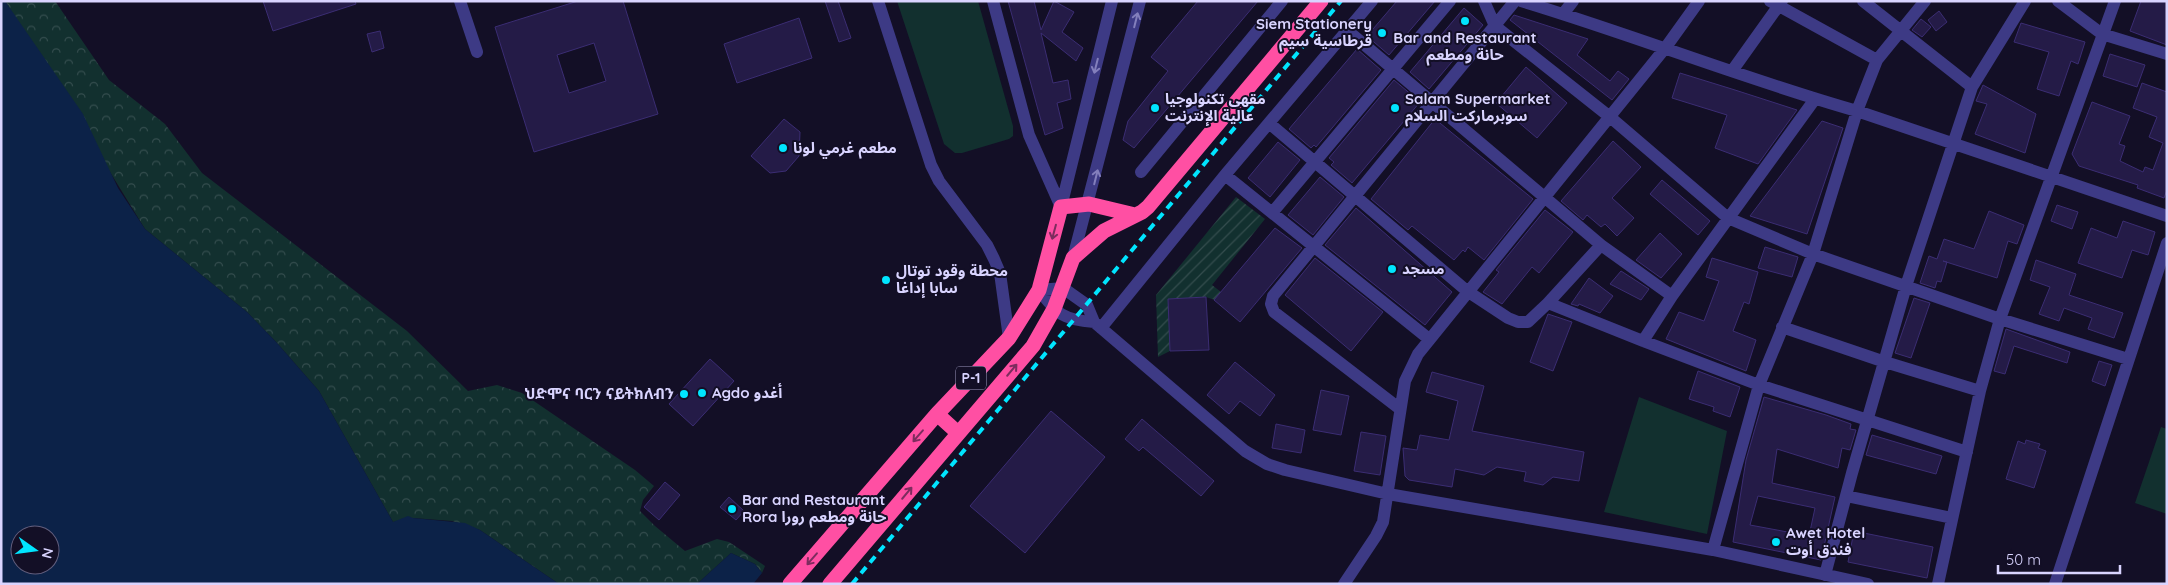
<svg xmlns="http://www.w3.org/2000/svg" width="2168" height="585" font-family="Quicksand,'Noto Sans Arabic','Noto Sans Ethiopic',sans-serif">
	<style>
		.grass { fill: #12302f }
		.forest { fill: url(#forest-crowns) }
		.garden { fill: url(#garden-furrows) }
		.water { fill: #0c2248; fill-rule: evenodd }
		.building { fill: #241b47; stroke: #3b2d73; fill-rule: evenodd }
		.lines { fill: none; stroke-linecap: round; stroke-linejoin: round }
		.minor { stroke: #3d3a85; stroke-width: 12 }
		.highway { stroke: #ff4fa3; stroke-width: 15 }
		.rail { stroke: #00e5ff; stroke-width: 4; stroke-dasharray: 8 6; stroke-linecap: butt }
		.oneway { stroke: #837fbc }
		.oneway2 { stroke: #7d2c5e }
		.poi-dot { fill: #00e5ff; stroke: #130f26; stroke-width: 2 }
		.labels { text-anchor: middle; stroke-width: 4; stroke-linejoin: round; paint-order: stroke }
		.shield { fill: #130f26; stroke: #9e99be; stroke-width: 1 }
		.shield-label { font-size: 14px; font-weight: bold; fill: #d9d4ff }
		.poi-label { font-size: 15px; font-weight: bold; fill: #d9d4ff; stroke: #130f26; text-anchor: start }
	</style>
	<defs>
		<pattern id="forest-crowns" width="20" height="18" patternUnits="userSpaceOnUse" patternTransform="scale(1.25)"><rect width="20" height="18" fill="#12302f"/><path d="M2 6a3 3 0 1 1 6 0M12 15a3 3 0 1 1 6 0" fill="none" stroke="#344d4e"/></pattern>
		<pattern id="garden-furrows" width="10" height="10" patternUnits="userSpaceOnUse" patternTransform="scale(1.25)"><rect width="10" height="10" fill="#12302f"/><path d="M-1 1l2-2M0 10L10 0M9 11l2-2" fill="none" stroke="#344d4e"/></pattern>
	</defs>
	<rect width="100%" height="100%" fill="#130f26"/>
	<path class="grass" d="M897,1H978L1013,126V136L1009,139L962,153H955L944,144Z
		M1639,397L1727,431L1707,534L1604,512Z
		M2161,427L2167,429V514L2135,503Z"/>
	<path class="forest" d="M5,1H55L109,80L165,124L202,173L407,331L468,391L497,385L522,393L635,470L654,486L643,500L640,511L655,526L685,551L717,539L729,542L765,566L762,573L755,564L731,553L697,584H559L480,530L452,521L413,518L393,522L319,391L277,343L247,312L145,229Z"/>
	<path class="garden" d="M1236,197L1265,219L1212,285L1221,292L1215,300L1206,297L1168,299L1170,351L1158,357L1156,295Z"/>
	<path class="water" d="M1,1H5L83,114L118,188L145,229L247,312L277,343L319,391L393,522L408,516L413,518L465,523L480,530L559,584H1ZM20,535H50V565H20Z
		M731,553L755,564L762,573L753,584H697Z"/>
	<path class="building" d="M263,1H355L356,4L273,31Z
		M578,1H623L658,114L534,152L495,27ZM594,43L606,81L569,93L557,55Z
		M825,1H838L851,38L839,42Z
		M1008,1H1034L1041,30L1054,1L1074,12L1062,32L1083,48L1076,61L1041,33L1053,83L1068,80L1071,99L1057,103L1063,128L1045,135Z
		M1198,1H1258L1134,148L1123,140L1128,121L1168,71L1151,57Z
		M1397,1H1435L1389,55L1367,36Z
		M2141,1H2167V45L2130,31Z
		M1464,8L1483,25L1429,89L1410,72Z
		M1939,11L1947,22L1936,31L1928,20Z
		M1514,15L1588,39L1577,55L1610,81L1618,71L1629,79L1612,100L1510,20Z
		M799,18L812,58L737,83L724,44Z
		M1921,19L1931,27L1922,37L1912,30Z
		M2021,23L2085,42L2078,64L2071,61L2059,96L2037,89L2049,52L2014,42Z
		M380,31L384,48L372,52L367,34Z
		M1357,49L1381,70L1316,147L1314,145L1311,148L1289,129Z
		M2110,54L2145,65L2137,87L2103,76Z
		M1526,67L1567,103L1537,138L1496,103Z
		M1680,73L1735,90L1797,110L1758,164L1715,148L1727,115L1672,98Z
		M1394,80L1420,102L1352,183L1331,165L1334,162L1329,158Z
		M2142,83L2167,92V190L2164,198L2137,188L2138,185L2079,166L2072,154L2092,102L2130,116L2119,144L2125,146L2120,161L2143,172L2145,167L2153,170L2163,143L2149,137L2157,117L2133,108Z
		M1983,85L2036,114L2025,153L1975,134L1987,104L1976,101Z
		M784,119L800,132L799,156L786,171L770,173L751,156Z
		M1435,119L1533,199L1484,260L1468,247L1465,252L1463,250L1454,260L1412,226L1408,230L1371,199Z
		M1822,121L1843,128L1807,234L1750,216Z
		M1613,141L1641,167L1612,198L1634,218L1617,236L1605,224L1601,227L1587,215L1583,220L1561,201Z
		M1278,142L1300,160L1270,197L1248,178Z
		M1320,177L1344,197L1313,235L1288,215Z
		M1662,180L1710,221L1698,235L1650,194Z
		M2057,205L2078,212L2072,229L2051,221Z
		M1356,208L1452,292L1425,325L1325,245Z
		M1545,210L1573,232L1539,273L1532,267L1502,304L1483,292L1499,272L1496,270Z
		M1989,211L2024,225L2017,244L2008,241L1997,278L1943,261L1947,262L1941,282L1937,281L1935,288L1920,283L1929,256L1937,259L1944,239L1974,249Z
		M2123,221L2155,232L2148,255L2132,250L2122,278L2078,263L2091,228L2117,238Z
		M1275,228L1302,248L1240,322L1214,300Z
		M1660,233L1682,254L1661,278L1636,260Z
		M1765,247L1798,257L1792,277L1758,268Z
		M1315,258L1383,312L1351,351L1285,295Z
		M1712,258L1758,272L1749,304L1744,302L1733,331L1756,340L1746,371L1666,339L1679,312L1704,321L1719,281L1706,277Z
		M2036,260L2076,274L2069,295L2123,313L2114,338L2088,329L2092,318L2064,308L2059,321L2039,314L2050,287L2030,280Z
		M1621,271L1649,289L1641,300L1610,284Z
		M1589,278L1613,296L1600,313L1579,304L1578,306L1571,304Z
		M1206,297L1209,350L1170,351L1168,299Z
		M1914,298L1930,303L1911,358L1895,353Z
		M1548,314L1572,322L1553,371L1530,362Z
		M2006,329L2070,352L2067,363L2014,346L2005,374L1994,371Z
		M710,359L734,381L693,426L669,404Z
		M2099,361L2112,365L2105,386L2092,381Z
		M1235,362L1275,395L1260,416L1240,401L1229,414L1207,395Z
		M1698,371L1740,387L1730,417L1713,411L1714,407L1689,399Z
		M1432,372L1484,386L1472,431L1584,452L1579,481L1553,477L1543,485L1524,481L1526,472L1497,467L1484,475L1455,469L1452,487L1409,480L1405,476L1403,448L1417,450L1420,435L1449,440L1458,401L1426,392Z
		M1321,390L1349,396L1341,435L1313,430Z
		M1764,397L1826,415L1851,424L1850,429L1856,430L1850,450L1842,448L1838,468L1777,449L1772,483L1835,497L1821,560L1733,542L1746,460ZM1758,496L1815,508L1809,536L1750,525Z
		M1051,411L1105,457L1025,553L970,506Z
		M1142,419L1214,481L1201,496L1143,447L1139,451L1125,439Z
		M1276,424L1305,430L1301,453L1272,448Z
		M1361,432L1386,436L1380,475L1354,471Z
		M1872,435L1942,456L1936,474L1866,455Z
		M2026,440L2040,444L2038,448L2046,451L2034,488L2006,479L2018,441L2025,444Z
		M665,482L680,495L659,520L644,507Z
		M729,497L744,511L736,520L720,507Z
		M1854,531L1933,547L1927,578L1848,562Z"/>
	<g class="lines">
		<path class="minor" d="M460,1L477,52
			M878,1L931,165L939,181L987,245L994,259L1000,273L1009,338
			M993,1L1029,135L1061,207
			M1484,1L1495,26L1610,117L1728,218L1813,254L2000,319L2128,359
			M1521,1C1634,35 1744,79 1857,111L2167,216
			M1770,1L1877,60
			M1863,1L1972,87
			M2058,1L2102,34L2167,54
			M1563,14L1573,1
			M1347,30L1601,245L1672,296
			M1732,71L1782,1
			M1269,123L1467,291L1508,318L1518,322H1528L1548,303L1601,245
			M1141,172L1282,1
			M1225,175L1429,339
			M1061,207L1112,1
			M1272,213L1450,1
			M1073,258L1140,1
			M1039,290C1057,314 1063,320 1094,322L1245,451L1267,464L1285,470L1388,494L1713,550L1868,584
			M1039,290L1063,288L1087,305L1094,322
			M1548,303L1643,341L1759,385L1967,452
			M1782,327L1885,362L1980,391
			M1101,328L1225,175L1372,1
			M1643,341L1672,296L1815,99
			M1400,409L1274,312L1271,304L1273,296L1515,1
			M1846,496L1952,518
			M1713,550L1759,385L1813,254L1857,111L1877,60L1925,1
			M1825,575L1852,473L1906,286L1972,87L2025,1
			M1344,584L1376,536L1383,522L1405,381L1418,354L1666,47L1699,1
			M1938,584L1980,391L2000,319L2115,1
			M2055,584L2167,243"/>
		<path class="highway" d="M937,414L958,433
			M790,584L937,414L1009,338L1039,290L1061,207L1089,204L1135,215
			M830,584L1033,346L1054,309L1073,258L1104,231L1142,212L1148,207L1321,1"/>
		<path class="rail" d="M852,584L1341,1"/>
	</g>
	<defs><path id="oneway-shaft" d="M-6 0H5M1.5-3L5.5 0L1.5 3" fill="none" stroke-width="1.6" stroke-linecap="round" stroke-linejoin="round" transform="scale(1.25)"/></defs>
	<g class="oneway">
		<use href="#oneway-shaft" transform="translate(1136 20) rotate(-76)"/>
		<use href="#oneway-shaft" transform="translate(1096 66) rotate(104)"/>
		<use href="#oneway-shaft" transform="translate(1096 177) rotate(-76)"/>
	</g>
	<g class="oneway2">
		<use href="#oneway-shaft" transform="translate(1054 232) rotate(105)"/>
		<use href="#oneway-shaft" transform="translate(1012 370) rotate(-50)"/>
		<use href="#oneway-shaft" transform="translate(918 436) rotate(131)"/>
		<use href="#oneway-shaft" transform="translate(907 493) rotate(-50)"/>
		<use href="#oneway-shaft" transform="translate(812 559) rotate(131)"/>
	</g>
	<g class="poi-dot">
		<circle cx="1465" cy="21" r="5"/>
		<circle cx="1382" cy="33" r="5"/>
		<circle cx="1155" cy="108" r="5"/>
		<circle cx="1395" cy="108" r="5"/>
		<circle cx="783" cy="148" r="5"/>
		<circle cx="1392" cy="269" r="5"/>
		<circle cx="886" cy="280" r="5"/>
		<circle cx="702" cy="393" r="5"/>
		<circle cx="684" cy="394" r="5"/>
		<circle cx="732" cy="509" r="5"/>
		<circle cx="1776" cy="542" r="5"/>
	</g>
	<g class="labels">
		<rect class="shield" x="956" y="366.5" width="30" height="23" rx="4"/>
		<g class="shield-label">
			<text x="971" y="383">P-1</text>
		</g>
		<g class="poi-label">
			<text x="1372" y="29" text-anchor="end">Siem Stationery<tspan x="1372" dy="17">قرطاسية سيم</tspan></text>
			<text x="1465" y="43" text-anchor="middle">Bar and Restaurant<tspan x="1465" dy="17">حانة ومطعم</tspan></text>
			<text x="1165" y="104">مقهى تكنولوجيا<tspan x="1165" dy="17">عالية الإنترنت</tspan></text>
			<text x="1405" y="104">Salam Supermarket<tspan x="1405" dy="17">سوبرماركت السلام</tspan></text>
			<text x="793" y="153">مطعم غرمي لونا</text>
			<text x="1402" y="274">مسجد</text>
			<text x="896" y="276">محطة وقود توتال<tspan x="896" dy="17">سابا إداغا</tspan></text>
			<text x="712" y="398">Agdo أغدو</text>
			<text x="674" y="399" text-anchor="end">ህድሞና ባርን ናይትክለብን</text>
			<text x="742" y="505">Bar and Restaurant<tspan x="742" dy="17">Rora حانة ومطعم رورا</tspan></text>
			<text x="1786" y="538">Awet Hotel<tspan x="1786" dy="17">فندق أوت</tspan></text>
		</g>
	</g>
	<rect width="2168" height="585" fill="none" stroke="#d9d4ff" stroke-width="5"/>
	<g transform="translate(35 550) rotate(104)"><circle r="24" fill="#130f26" stroke="#625e7d"/>
	<path d="M0-4L9 19L0 12L-9 19Z" fill="#00e5ff"/>
	<text y="-8" font-size="14" font-weight="bold" text-anchor="middle" fill="#d9d4ff">N</text>
	</g>
	<path d="M1998 565v8h122v-8" fill="none" stroke="#d9d4ff" stroke-width="2.5"/>
	<text x="2006" y="565" font-size="15" fill="#d9d4ff" stroke="#130f26" stroke-width="4" paint-order="stroke">50 m</text>
</svg>
